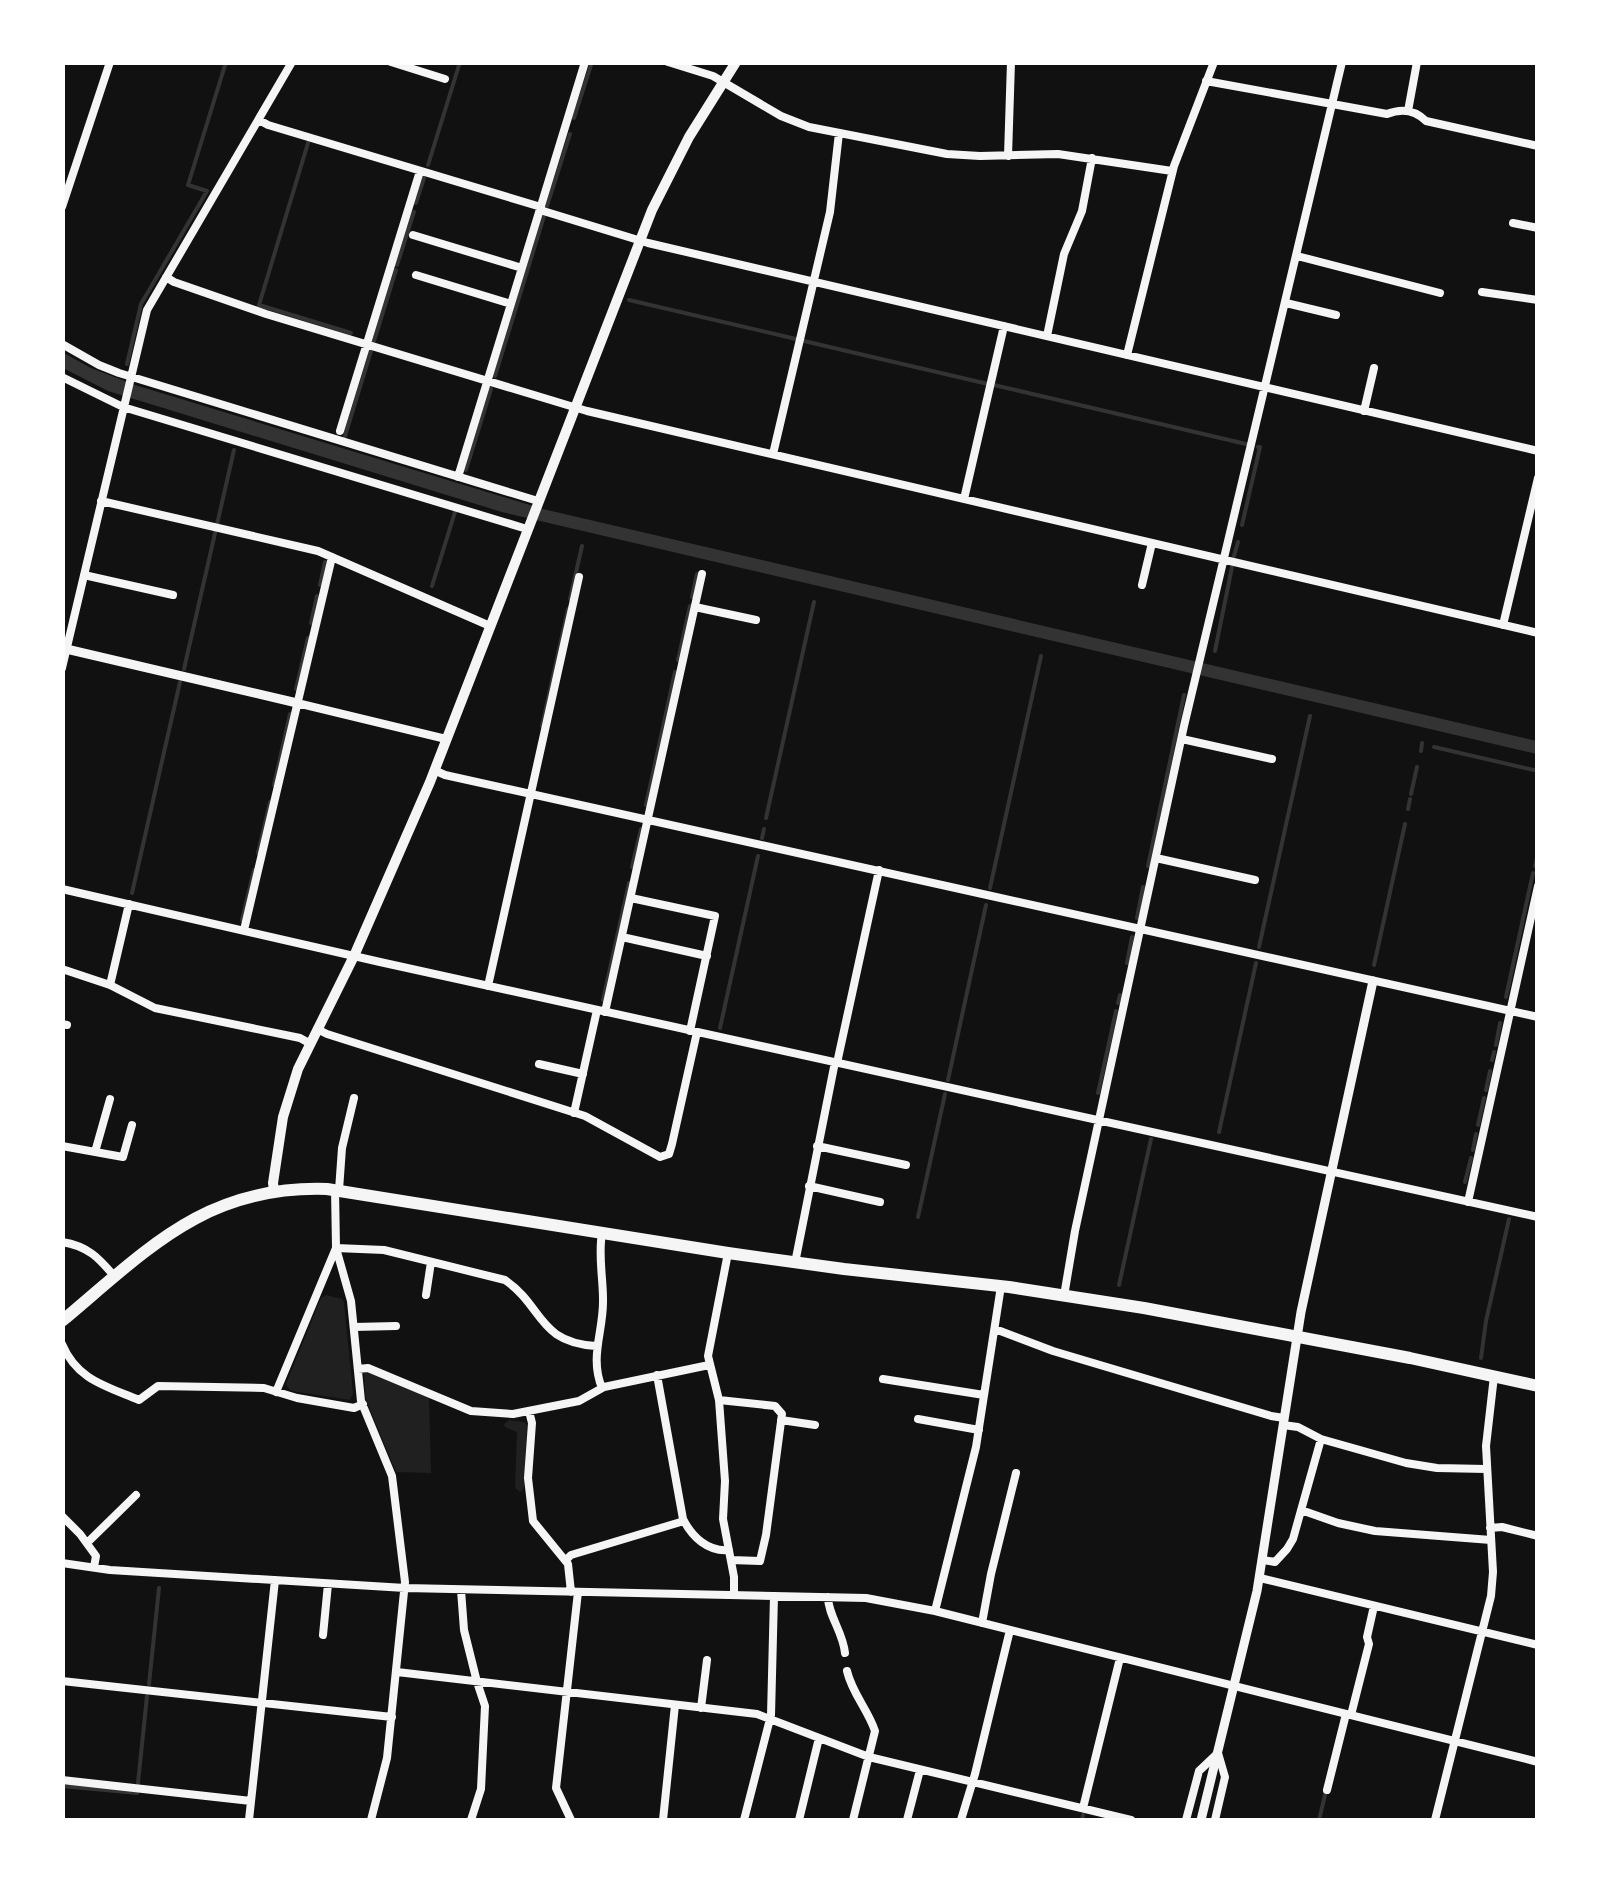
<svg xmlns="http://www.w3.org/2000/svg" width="1600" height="1883" font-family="'Roboto Condensed',sans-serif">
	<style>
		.green { fill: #202020 }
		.water { fill: #333 }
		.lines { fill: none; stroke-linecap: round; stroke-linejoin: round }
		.stream { stroke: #333; stroke-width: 4 }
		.minor { stroke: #f5f5f5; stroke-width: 8 }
		.tertiary { stroke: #f5f5f5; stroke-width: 9 }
		.secondary { stroke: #f5f5f5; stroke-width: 10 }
		.trunk { stroke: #f5f5f5; stroke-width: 12 }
	</style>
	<rect width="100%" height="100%" fill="#111"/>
	<path class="green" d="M326,1295L342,1299L344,1303L353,1393L350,1400L298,1392L290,1390L286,1384L321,1298Z
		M366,1370L429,1395L431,1473L396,1472L366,1400L364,1373Z
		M509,1420L524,1422L527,1425L524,1488L520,1492L515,1488L517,1432L505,1427L504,1424Z"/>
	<path class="water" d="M62,352L91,368L135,385L543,509L1537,741V754L502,512L108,391L63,368Z"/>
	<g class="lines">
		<path class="stream" d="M574,118L592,62
			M308,143L259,305L351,333
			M428,165L460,62
			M416,203L424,178
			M547,206L570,134
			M397,265L414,212
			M629,300L796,339
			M374,341L396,270
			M804,341L988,384
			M127,364L141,304L207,191L188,185L226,62
			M495,376L544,216
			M994,385L1246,444
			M345,436L371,351
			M466,470L491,389
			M1242,525L1260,447H1258
			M1234,556L1238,542
			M320,585L325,562
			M432,586L455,512
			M692,597L697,574
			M570,599L582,546
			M311,623L317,596
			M1215,651L1232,567
			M678,660L690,606
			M184,669L234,450
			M296,689L308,638
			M542,726L568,609
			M1434,747L1538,771
			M1421,751L1422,743
			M274,785L290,714
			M1411,794L1417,767
			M646,805L675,672
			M1408,809L1410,799
			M766,818L814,602
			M762,838L764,829
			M258,853L270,802
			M1148,866L1184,695
			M1535,866L1538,853
			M632,867L641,829
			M990,888L1041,656
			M132,893L180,682
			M1137,918L1143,887
			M242,920L254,870
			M1259,947L1310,716
			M1127,963L1132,937
			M1374,965L1405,824
			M1506,997L1533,873
			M603,1000L629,883
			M1118,1003L1120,995
			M720,1028L758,856
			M1496,1045L1500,1023
			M1492,1060L1494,1052
			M948,1080L986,905
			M1486,1090L1490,1071
			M1098,1093L1116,1011
			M1478,1125L1484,1098
			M1219,1132L1256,963
			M1473,1150L1476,1134
			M1465,1182L1471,1158
			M918,1217L945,1094
			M1119,1285L1151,1139
			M1481,1358L1486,1321L1509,1219
			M149,1684L159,1588
			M138,1783L147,1696
			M62,1786L137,1793
			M1082,1820L1083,1815
			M1319,1820L1326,1791"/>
		<path class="minor" d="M391,62L445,79
			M668,62L713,76L781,116L809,127L947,154L980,156L1058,154L1172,171
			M1206,81L1387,114C1402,108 1415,110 1426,121L1538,146
			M1408,111L1417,62
			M259,120L268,125L541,207
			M1008,156L1011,62
			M62,207L110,62
			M540,210L648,243L1538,451
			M1513,223L1538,228
			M413,235L522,268
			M1297,256L1440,293
			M416,275L511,304
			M166,277L174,282L266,314L587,411L1538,633
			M1482,292L1538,300
			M1286,303L1336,315
			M1047,336L1064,254L1082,211L1092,158
			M62,344L99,365L119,373L538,501
			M1127,355L1174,166L1214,62
			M62,377L123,407L527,529
			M1364,411L1374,368
			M340,431L420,171
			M773,454L830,212L839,133
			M458,477L585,62
			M964,499L1004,326
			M101,501L318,551L490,626
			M84,575L173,595
			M1142,585L1152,543
			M695,607L756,620
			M1503,625L1538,478
			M62,668L147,310L292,62
			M297,703L446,739
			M1182,739L1272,759
			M434,770L445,775C810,855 1173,937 1538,1017
			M1156,858L1255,880
			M62,889L380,962L1538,1217
			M631,898L715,916L690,1031
			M244,930L332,557
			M622,937L707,956
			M62,969L110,985L155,1008L300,1038L309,1043
			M110,985L129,904
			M488,986L579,577
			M605,1012L702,574
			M62,1024L67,1025
			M317,1029L327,1034L585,1116L660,1157L669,1154L672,1144L697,1032
			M837,1063L879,870
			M539,1064L583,1074
			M574,1113L597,1010
			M62,1146L123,1157L132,1125
			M817,1146L906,1165
			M95,1152L110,1099
			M809,1186L880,1202
			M335,1189L336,1248L351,1301L361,1401L392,1476L405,1582L387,1758L371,1820
			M339,1190L342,1148L354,1098
			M1468,1202L1538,886
			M602,1233C598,1255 603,1277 603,1299C604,1331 589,1356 602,1388
			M62,1242C88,1246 99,1258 115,1277
			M728,1253L708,1356L719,1400L725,1481L723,1519L734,1577V1595
			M795,1263L835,1062
			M426,1295L431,1262
			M1064,1296L1075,1231L1184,726L1342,62
			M354,1327L396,1326
			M995,1329L1053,1351L1271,1416L1284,1418
			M62,1344C77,1380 106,1386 139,1400L158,1386L264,1388L297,1398L354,1408L363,1404
			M358,1369L368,1368L471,1411L513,1414L579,1401L604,1387L709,1365
			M657,1375L683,1519C692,1537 708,1552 729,1550
			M883,1379L984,1395
			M276,1392L336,1248L384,1250L505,1280C544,1307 537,1342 596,1346
			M719,1400L775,1406L782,1414L766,1535L760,1561L731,1560
			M529,1411L532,1423L528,1478L533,1521L568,1564L571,1592
			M918,1419L979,1430
			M781,1420L815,1425
			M1283,1425L1298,1427L1321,1439L1406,1463L1437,1468L1486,1469
			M1301,1510L1338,1523L1375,1531L1491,1540
			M62,1516L80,1534L96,1556L94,1567
			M1490,1528L1502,1527L1538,1536
			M87,1543L136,1495
			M566,1560L571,1555L684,1521
			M1263,1560L1275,1562L1287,1549L1293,1539L1321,1439
			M62,1563L110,1570L405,1588L866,1598L935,1611L1538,1762
			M1260,1578L1538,1645
			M461,1590L464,1630L477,1682L485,1706L481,1789L471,1820
			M828,1597C828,1615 843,1632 845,1653
			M935,1611L976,1447L1001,1286
			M982,1623L991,1574L1016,1473
			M323,1635L328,1584
			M847,1671C852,1693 868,1710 875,1731L853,1820
			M397,1672L757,1714L869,1757L1131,1820
			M62,1681L392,1717
			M701,1708L707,1660
			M1351,1715L1369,1644L1367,1637L1374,1606
			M62,1780L251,1801
			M1327,1790L1346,1714
			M1083,1808L1120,1658
			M249,1820L275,1580
			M571,1820L556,1788L578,1592
			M663,1820L675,1705
			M744,1820L771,1715L774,1596
			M799,1820L819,1738
			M907,1820L920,1770
			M961,1820L975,1774L1010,1630
			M1186,1820L1199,1771L1218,1753L1225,1777L1215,1820
			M1435,1820L1491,1596L1493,1572L1486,1446L1494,1376"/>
		<path class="tertiary" d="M62,648L297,703
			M1201,1820L1257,1591L1301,1312L1373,981"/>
		<path class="secondary" d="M274,1191L273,1183L283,1117L298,1069L354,956L430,782L652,210L689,137L736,62"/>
		<path class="trunk" d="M62,1321C148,1249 206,1185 327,1189L728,1253L844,1269L1009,1287L1144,1308L1410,1358L1538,1386"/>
	</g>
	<rect width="1600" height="1883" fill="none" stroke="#ffffff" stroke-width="130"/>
</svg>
